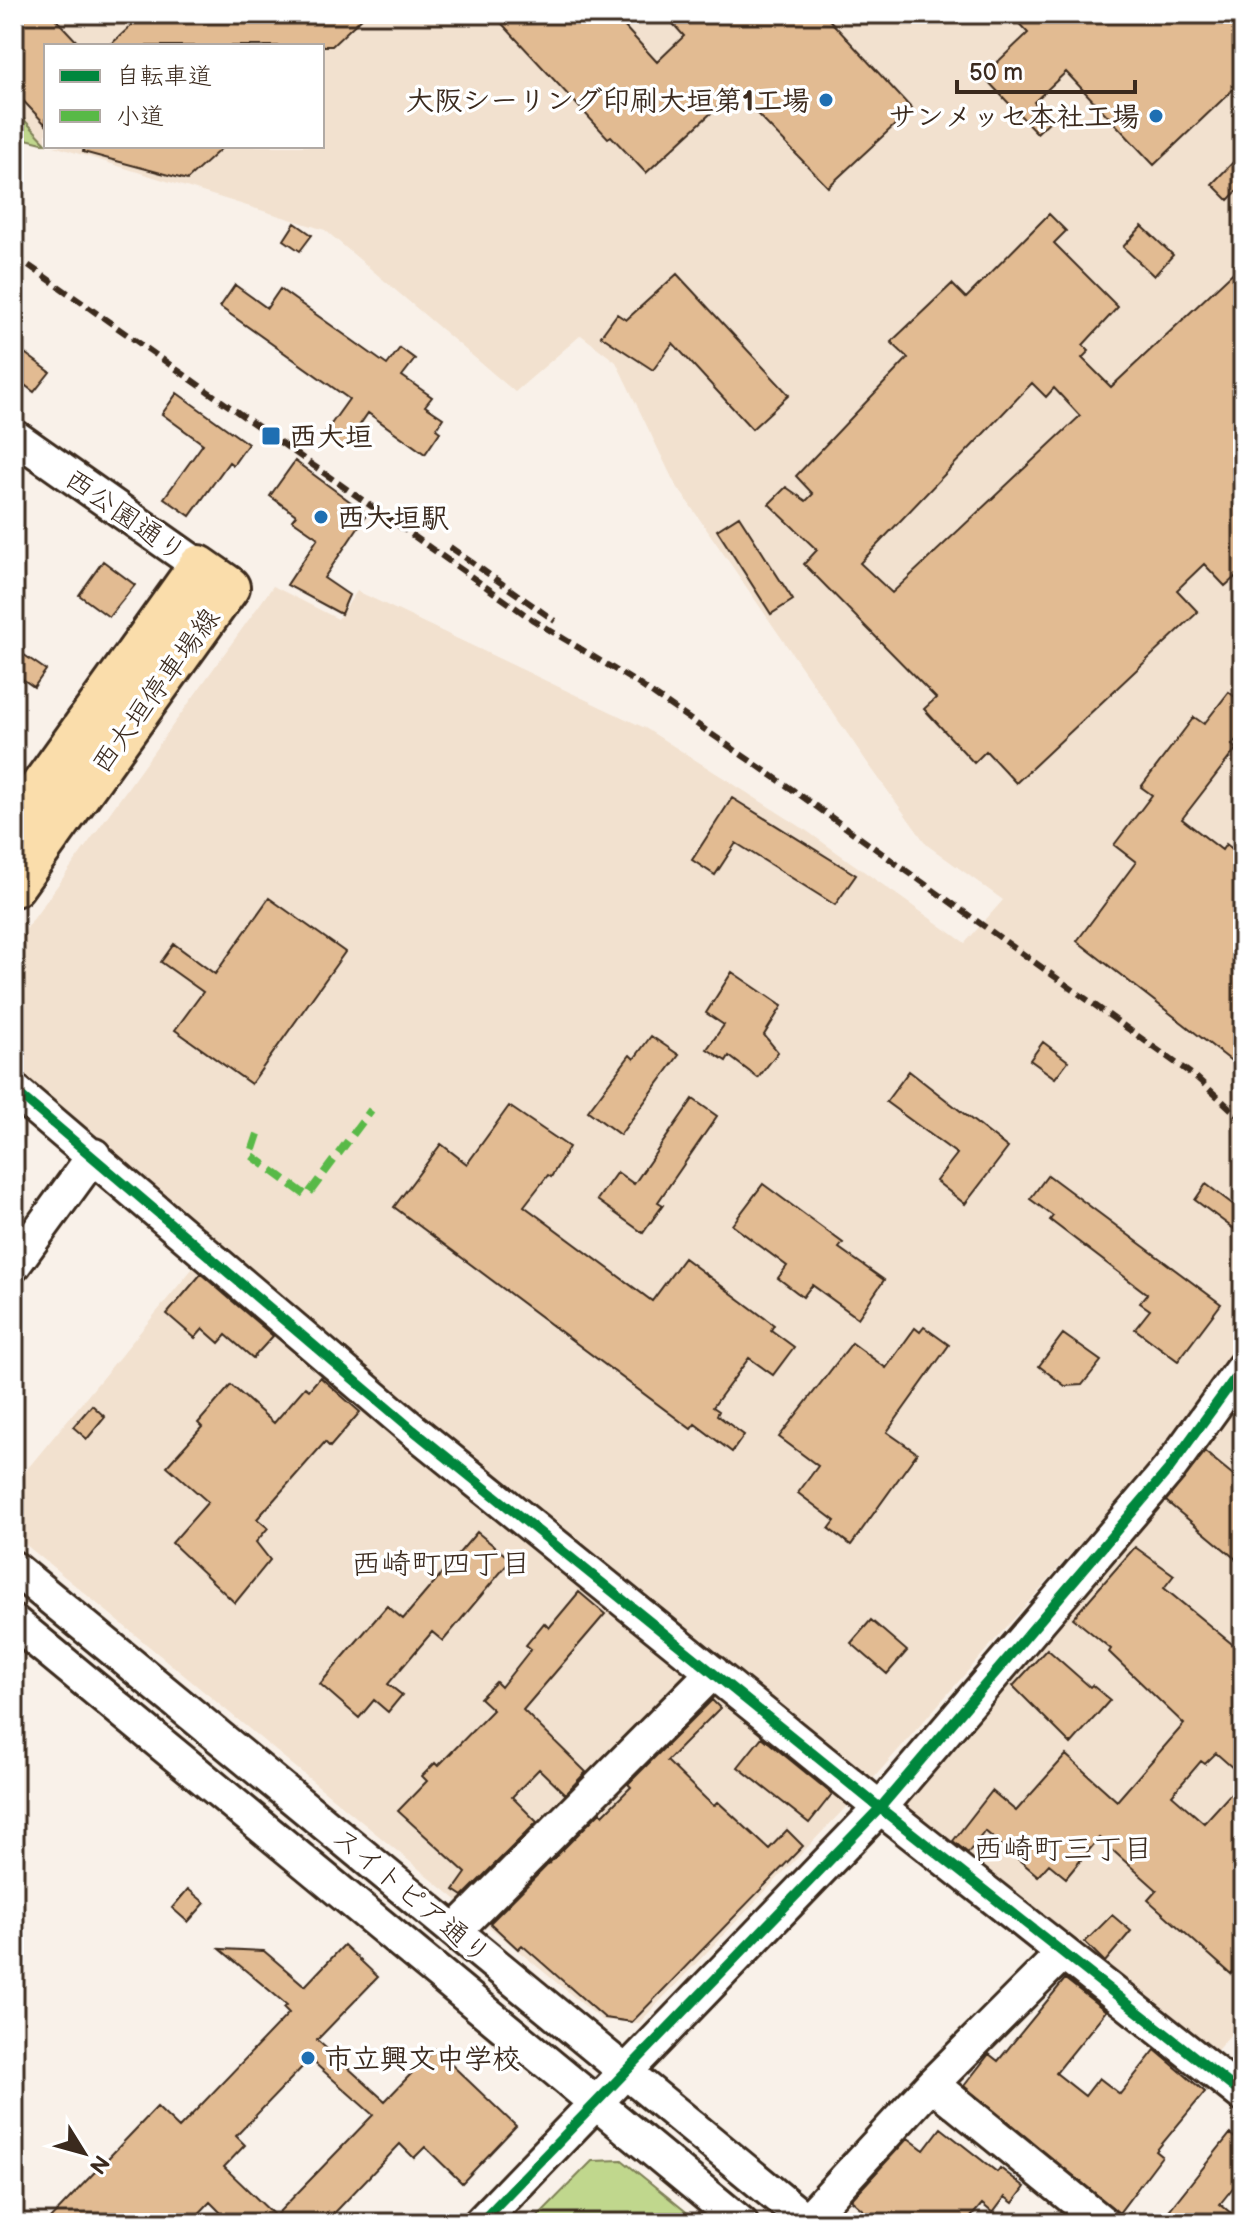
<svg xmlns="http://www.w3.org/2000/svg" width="1257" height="2237" font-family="'Balsamiq Sans','Klee One',sans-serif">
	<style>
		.built { fill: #f2e1cf }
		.green { fill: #c0d78d; stroke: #7e8056; stroke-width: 2 }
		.building { fill: #e2bb92; stroke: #3b2a1e; stroke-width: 2; fill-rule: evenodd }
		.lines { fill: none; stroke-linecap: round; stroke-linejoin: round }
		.minor-casing { stroke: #3b2a1e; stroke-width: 38 }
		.major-casing { stroke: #3b2a1e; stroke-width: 46 }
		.minor { stroke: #fff; stroke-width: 32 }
		.major { stroke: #faddab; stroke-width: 40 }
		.rail { stroke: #3b2a1e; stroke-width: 6; stroke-dasharray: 12 6; stroke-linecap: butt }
		.quiet { stroke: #58b947; stroke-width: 8; stroke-dasharray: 16 8; stroke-linecap: butt }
		.cycleway-casing { stroke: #fff; stroke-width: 15 }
		.cycleway { stroke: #00873e; stroke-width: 10 }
		.poi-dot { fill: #1f6fb2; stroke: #fff; stroke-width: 3 }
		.labels { text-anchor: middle; stroke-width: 7; stroke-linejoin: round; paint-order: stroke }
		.poi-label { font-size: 28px; font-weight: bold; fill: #3b2a1e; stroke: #fff; text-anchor: start }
		.street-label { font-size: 28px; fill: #3b2a1e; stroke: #fff }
		.neighbourhood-label { font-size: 30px; fill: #3b2a1e; stroke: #fff }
	</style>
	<rect width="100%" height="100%" fill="#f9f1e9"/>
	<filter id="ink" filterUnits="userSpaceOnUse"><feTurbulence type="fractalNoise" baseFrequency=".0125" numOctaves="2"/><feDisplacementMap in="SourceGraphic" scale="16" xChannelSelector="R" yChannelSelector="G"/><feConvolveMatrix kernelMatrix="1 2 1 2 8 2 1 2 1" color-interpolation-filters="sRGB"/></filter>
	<g filter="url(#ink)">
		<path class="built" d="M14,14H1243V1346L1172,1439L871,1781L639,2023L602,2020L14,1535V1485L216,1240L14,1068V946L273,586L338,619L357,591L645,728L804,829L965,943L1003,900L927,845L869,765L674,482L616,362L581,335L515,392L325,230L54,146H322V46H46V143L14,108Z
			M1243,1390V2020L1213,2055L904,1808L942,1752Z"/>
		<path class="green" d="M14,109L46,143V144L14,136Z
			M622,2160L700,2223H531L592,2161Z"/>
		<path class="building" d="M14,14H51L81,46H46V125L14,91Z
			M144,14H366L332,46H109Z
			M493,14H613L657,62L684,36L664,14H824L912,109L828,187L735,91L646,173L611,136L608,138Z
			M1010,14H1243V80L1154,165L1066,72L1034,102L1051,120L1037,133L983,76L1028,33Z
			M84,146H224L187,180L83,152Z
			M1243,152V185L1228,200L1212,184Z
			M1049,214L1066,231L1054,243L1118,307L1083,345L1089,351L1082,358L1111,387L1243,263V570L1225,586L1204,564L1177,590L1198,612L1016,783L986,751L974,763L924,709L936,698L804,564L817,550L769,504L786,487L806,501L813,494L796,476L908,358L891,342L952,284L966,298ZM1032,383L1046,397L1054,388L1080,416L892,593L860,563Z
			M295,223L312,235L300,251L284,240Z
			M1142,226L1173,255L1154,276L1123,247Z
			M677,274L789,395L752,429L673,343L653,370L601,336L617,314L626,320Z
			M235,285L267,308L280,289L387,365L400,348L415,359L402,376L432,397L425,406L443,418L436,429L440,432L425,454L368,413L344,448L324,434L349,399L220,307Z
			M14,345L50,372L34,392L14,377Z
			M177,393L248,444L233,465L229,462L190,516L164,498L203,444L162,414Z
			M295,461L367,514L324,578L349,595L341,614L287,585L318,538L292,520L296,515L270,496Z
			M739,516L793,600L771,614L717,530Z
			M103,561L135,585L109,617L79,595Z
			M14,648L46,670L34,687L14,673Z
			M1229,692L1243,704V731L1232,745L1236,749L1182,819L1222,850L1226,844L1243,857V1070L1077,941L1136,862L1114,845L1152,795L1141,787L1194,717L1204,724Z
			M732,798L856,875L835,905L736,843L715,875L692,860Z
			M269,898L345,952L251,1084L175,1030L203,992L161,962L174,944L215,974Z
			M732,972L782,1006L764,1035L778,1052L758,1078L729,1056L726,1061L707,1049L724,1025L706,1013Z
			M651,1036L679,1055L620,1135L588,1111L630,1055L634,1059Z
			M1043,1042L1068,1061L1055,1078L1030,1060Z
			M909,1071L1008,1148L965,1204L936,1181L957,1154L886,1102Z
			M693,1099L717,1116L658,1202L663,1205L643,1233L597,1200L617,1172L634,1184Z
			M509,1106L569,1147L551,1177L548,1175L524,1206L652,1301L684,1258L774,1325L771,1330L794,1347L773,1375L749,1358L713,1407L719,1411L717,1415L744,1435L732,1452L695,1424L691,1429L394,1207L441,1144L467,1164Z
			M1048,1175L1221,1304L1178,1361L1135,1329L1150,1310L1140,1303L1147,1294L1050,1220L1053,1216L1030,1199Z
			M763,1184L843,1243L839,1248L884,1280L858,1318L812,1285L803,1297L778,1278L787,1266L732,1225Z
			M1206,1184L1243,1212L1234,1229L1195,1200Z
			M201,1274L273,1336L253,1358L226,1335L219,1343L203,1329L195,1338L167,1314Z
			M924,1327L949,1345L887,1432L917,1453L851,1545L829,1529L835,1521L798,1493L818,1466L779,1437L852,1343L886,1368L915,1328L920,1332Z
			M1063,1334L1101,1361L1082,1385L1065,1386L1039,1366Z
			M320,1377L360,1412L330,1447L325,1442L257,1519L268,1528L256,1542L270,1560L235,1603L172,1543L208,1502L167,1466L202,1427L198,1423L231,1385L274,1423L305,1387L309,1390Z
			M92,1405L105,1417L87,1439L73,1427Z
			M1205,1452L1243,1483V1565L1166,1501Z
			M477,1532L511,1560L443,1641L432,1632L388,1684L402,1695L388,1712L374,1700L359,1718L320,1684L387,1606L403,1619Z
			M1135,1547L1174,1575L1164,1588L1243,1653V1777L1216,1753L1205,1764L1201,1761L1172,1795L1204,1823L1243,1780V1961L1231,1974L1148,1900L1157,1890L1099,1838L1066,1878L1049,1864L1038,1876L985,1831L968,1853L953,1841L992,1791L1016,1811L1066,1755L1117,1801L1184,1724L1109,1652L1111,1649L1073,1618Z
			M579,1592L605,1614L523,1710L586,1772L565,1794L539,1769L512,1797L537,1822L463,1896L454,1890L466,1873L398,1811L427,1781L422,1776L435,1763L438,1766L493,1710L480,1698L496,1682L501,1687L531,1649L526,1645L544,1623L549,1628Z
			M871,1620L907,1651L887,1674L851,1643Z
			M1047,1649L1090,1687L1092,1685L1110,1700L1071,1744L1013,1686Z
			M712,1700L720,1708L667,1761L706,1799L714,1806L718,1802L769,1849L787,1830L803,1846L632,2022L605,2018L522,1945L518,1949L490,1923L600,1812L603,1815L631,1787L628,1784Z
			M762,1737L832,1794L809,1823L738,1767Z
			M188,1889L205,1903L188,1922L172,1908Z
			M1112,1915L1131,1931L1105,1962L1085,1942Z
			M344,1945L378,1977L317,2040L385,2101L435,2049L516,2126L462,2183L425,2147L414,2158L400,2144L325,2223H231L210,2202L190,2223H46L157,2107L179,2128L289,2013L284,2008L287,2005L220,1949L264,1951L305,1986ZM310,2059L373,2115L275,2216L224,2167L245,2145L236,2136Z
			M1065,1979L1106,2011L1056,2073L1085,2096L1099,2078L1120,2094L1155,2050L1205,2092L1156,2151L1162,2156L1119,2213L964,2086L989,2054L998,2061Z
			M941,2128L997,2172L1000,2168L1025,2187L1013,2203L1005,2197L993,2213L982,2204L966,2223H878L851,2200L908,2138L924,2150Z
			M1230,2134L1243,2144V2175L1220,2204L1243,2223H1159Z"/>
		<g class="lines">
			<defs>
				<path id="minor" d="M14,436L199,566
					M14,1090L413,1430L880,1808L1243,2095
					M14,1265L94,1155
					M14,1568L809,2223
					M14,1622L741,2223
					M456,1930L713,1672
					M932,2084L1103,2223
					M806,2221L932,2084L1063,1953
					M480,2223L880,1808L1169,1469L1243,1367"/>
				<path id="major" d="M14,824L199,566L229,587L14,886"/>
			</defs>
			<use href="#minor" class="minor-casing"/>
			<use href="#major" class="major-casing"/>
			<use href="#minor" class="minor"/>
			<use href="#major" class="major"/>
			<path class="rail" d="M14,255L533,620L637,683L793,790L1197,1078L1243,1120
				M450,547L555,621"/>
			<path class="quiet" d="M258,1134L251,1155L307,1196L371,1110"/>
			<defs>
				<path id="cycleway" d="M14,1090L413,1430L880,1808L1243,2095
					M480,2223L880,1808L1169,1469L1243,1367"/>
			</defs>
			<use href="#cycleway" class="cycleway-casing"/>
			<use href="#cycleway" class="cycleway"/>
		</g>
	</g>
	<g class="poi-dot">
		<circle cx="826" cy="100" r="8"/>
		<circle cx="1156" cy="116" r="8"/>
		<rect x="261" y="426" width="20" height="20" rx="4"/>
		<circle cx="321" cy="517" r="8"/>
		<circle cx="308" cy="2058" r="8"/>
	</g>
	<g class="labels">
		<g class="poi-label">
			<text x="810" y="110" text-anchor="end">大阪シーリング印刷大垣第1工場</text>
			<text x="1140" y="126" text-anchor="end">サンメッセ本社工場</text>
			<text x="289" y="446">西大垣</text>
			<text x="337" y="527">西大垣駅</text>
			<text x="324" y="2068">市立興文中学校</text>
		</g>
		<g class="street-label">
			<text transform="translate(126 515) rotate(35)" y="10">西公園通り</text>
			<text transform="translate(155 690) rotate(-54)" y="10">西大垣停車場線</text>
			<text transform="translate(412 1895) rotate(40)" y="10">スイトピア通り</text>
		</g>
		<g class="neighbourhood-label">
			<text x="441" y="1574">西崎町四丁目</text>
			<text x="1063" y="1859">西崎町三丁目</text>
		</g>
	</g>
	<rect width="1257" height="2237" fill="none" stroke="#fff" stroke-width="48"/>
	<rect x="24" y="24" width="1209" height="2189" fill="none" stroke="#3b2a1e" stroke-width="3" filter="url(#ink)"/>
	<rect x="44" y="44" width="280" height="104" fill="#ffffff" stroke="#b1aaa5" stroke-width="2"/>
	<rect x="60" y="70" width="40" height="12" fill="#00873e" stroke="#b1aaa5" stroke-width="2"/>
	<text x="116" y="84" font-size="24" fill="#3b2a1e">自転車道</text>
	<rect x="60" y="110" width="40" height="12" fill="#58b947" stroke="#b1aaa5" stroke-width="2"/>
	<text x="116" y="124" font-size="24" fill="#3b2a1e">小道</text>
	<g transform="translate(84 2153) rotate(127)" stroke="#ffffff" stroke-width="6" paint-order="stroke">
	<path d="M0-6L14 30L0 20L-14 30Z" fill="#3b2a1e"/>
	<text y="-12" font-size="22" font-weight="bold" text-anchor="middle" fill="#3b2a1e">N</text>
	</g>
	<path d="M957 80v12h178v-12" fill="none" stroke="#3b2a1e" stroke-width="4"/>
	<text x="969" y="80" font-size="24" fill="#3b2a1e" stroke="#ffffff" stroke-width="6" paint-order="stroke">50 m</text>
</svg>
